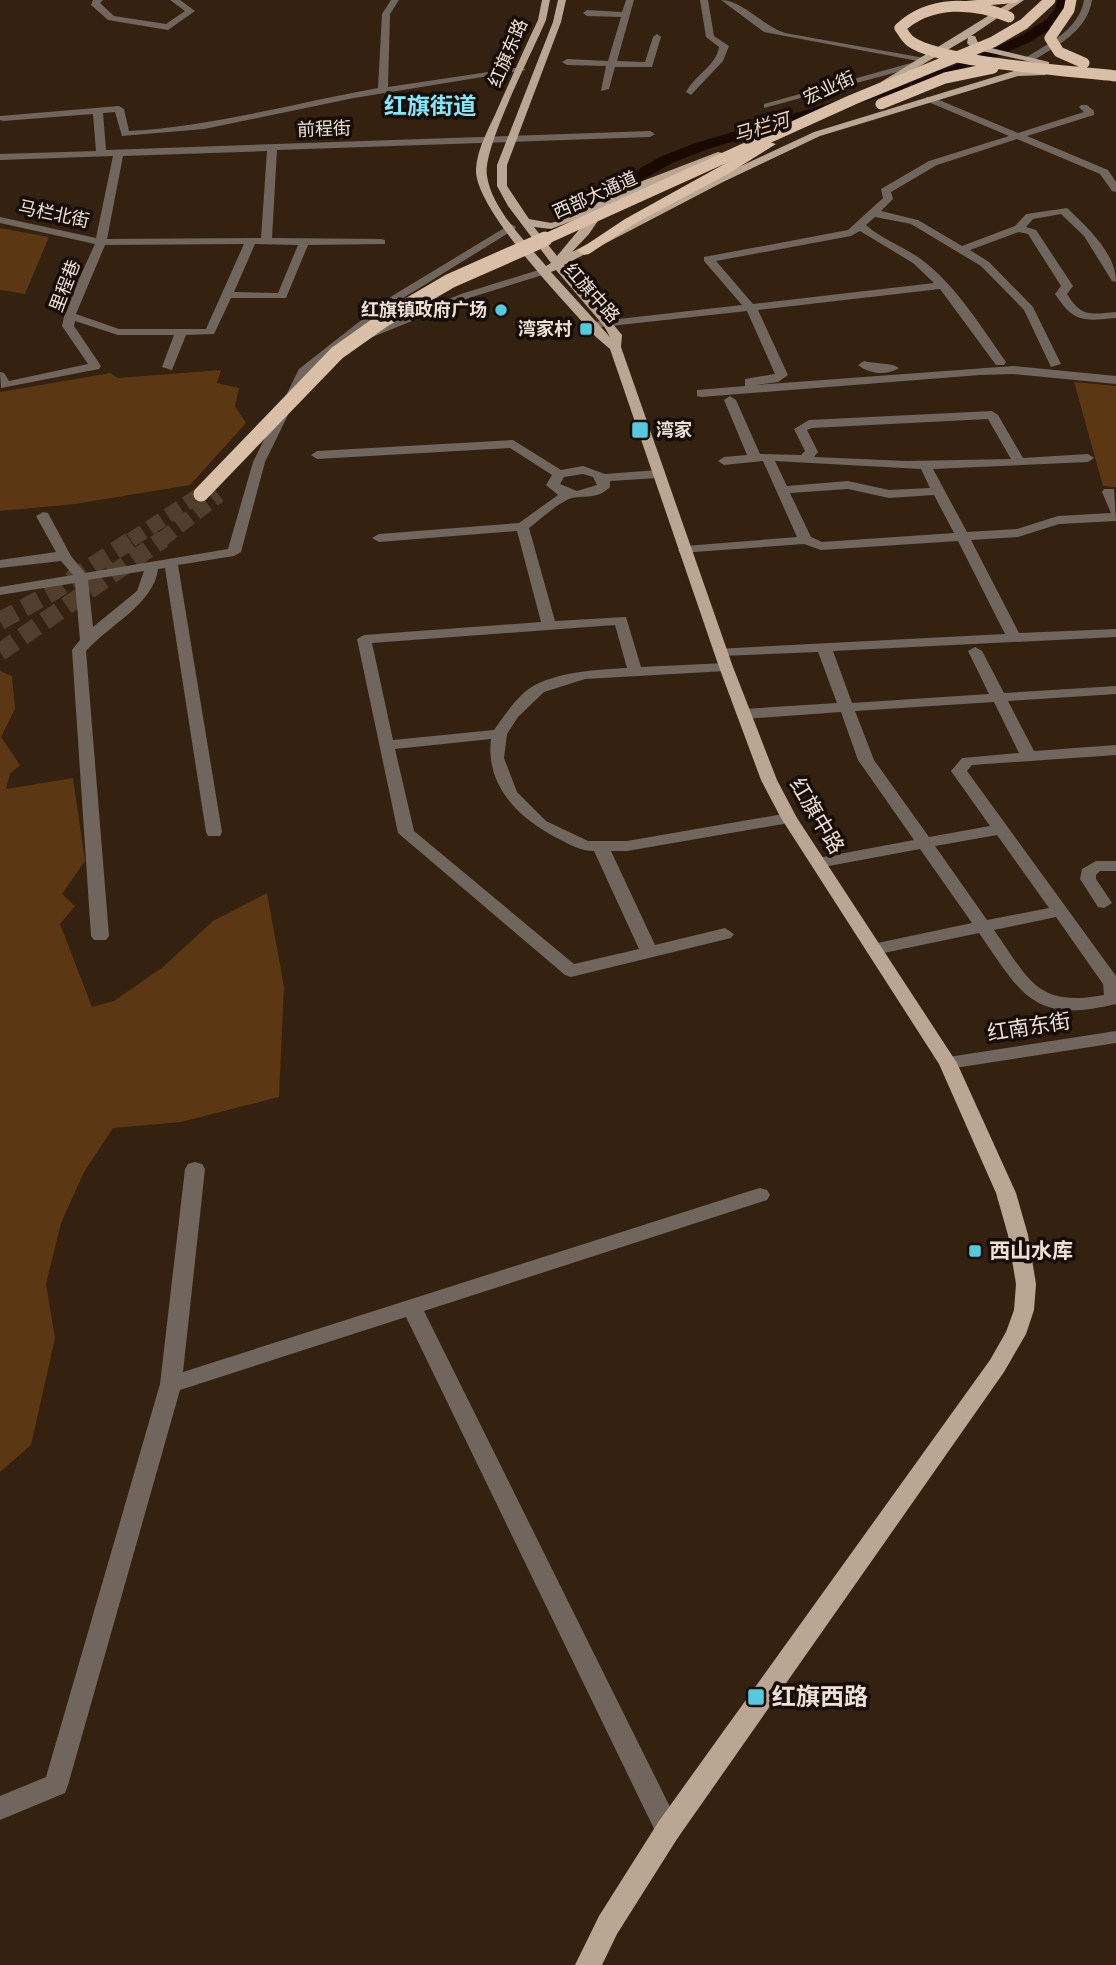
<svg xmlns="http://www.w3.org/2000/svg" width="1116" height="1965" font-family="'DM Sans','Noto Sans SC',sans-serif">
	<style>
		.green { fill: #5c3714 }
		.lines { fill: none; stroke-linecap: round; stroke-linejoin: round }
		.river { fill: #190900; fill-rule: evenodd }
		.highway-tunnel-far1 { stroke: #513e2d; stroke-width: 15; stroke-dasharray: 15 7; stroke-linecap: butt }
		.highway-tunnel { stroke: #513e2d; stroke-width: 18; stroke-dasharray: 18 9; stroke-linecap: butt }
		.minor { fill: #70665d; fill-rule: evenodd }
		.major { fill: #bba593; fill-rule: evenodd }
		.highway { fill: #d9bea8; fill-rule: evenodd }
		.highway-bridge-far1 { stroke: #d9bea8; stroke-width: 11 }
		.highway-bridge { stroke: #d9bea8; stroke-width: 15 }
		.poi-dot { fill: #55cadf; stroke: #160d06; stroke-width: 2.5 }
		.labels { text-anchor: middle; stroke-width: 7; stroke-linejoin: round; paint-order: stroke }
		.far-street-label { font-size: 18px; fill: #eee0d5; stroke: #160d06 }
		.far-poi-label { font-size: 18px; font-weight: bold; fill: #eee0d5; stroke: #160d06; text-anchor: end }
		.far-water-label { font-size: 19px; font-style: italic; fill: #f3d3b9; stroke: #160d06 }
		.street-label { font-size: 21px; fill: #eee0d5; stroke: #160d06 }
		.poi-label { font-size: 21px; font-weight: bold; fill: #eee0d5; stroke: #160d06; text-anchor: start }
		.far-district-label { font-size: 23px; font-weight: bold; fill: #81e9fd; stroke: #160d06 }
		.near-poi-label { font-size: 24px; font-weight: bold; fill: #eee0d5; stroke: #160d06; text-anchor: start }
	</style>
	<rect width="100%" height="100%" fill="#35210f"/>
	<path class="green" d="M0,228L49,237L25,294L0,290Z
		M221,370L217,383L239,388L235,406L246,423L190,485L75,504L0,511V392L110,373L118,378Z
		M1074,382L1116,386V487L1103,486Z
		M0,671L12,676L15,709L1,737L20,765L10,774L6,789L73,778L85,861L62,894L75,906L60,924L92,1007L114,1001L163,967L213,921L267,893L284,987L279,1097L181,1122L113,1128L84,1172L61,1223L46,1284L55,1338L31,1445L0,1472Z"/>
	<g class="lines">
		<path class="river" d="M1057,0H1071L1069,10L1057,25L1030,42L963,72L708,149L674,162L571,221L569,231L545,248H533L530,244L554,225L556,215L662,156L696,143L953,66L1020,36L1047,19L1055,9Z"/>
		<path class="highway-tunnel-far1" d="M131,540L201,494
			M161,540L219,495"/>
		<path class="highway-tunnel" d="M0,621L51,593L133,539
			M0,652L163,539"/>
		<path class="minor" d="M93,0H103L100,3L114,16L166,24L185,11L170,0H180L195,11L168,30L108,20L91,5Z
			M391,0H399L390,14L388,87L521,67L526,70L354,98L204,129L122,136L115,112L103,113L106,150L650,131L655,134L650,137L277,150L272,238L381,239L385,240V244L308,245L286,298H231L214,334L186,335L172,370L162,367L174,335H118L75,321L74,326L101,366L99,369L1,388L0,372L4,373L9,381L88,364L62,326L66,307L95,244L0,223V217L96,238L113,156L0,160V154L96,151L93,114L3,121L0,120V116L119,106L124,109L129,131C214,126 295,103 378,88L382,14ZM267,151L261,238L107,239L123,156ZM244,244L206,329H119L76,314L105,245ZM255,244L298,245L278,293L234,292Z
			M626,0H634L617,61L645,62L653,37L657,34L661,37L652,67H615L609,89L601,91L606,66L567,65L562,62L567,59L608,61L621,17L587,16L583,13L587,10L622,12Z
			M700,0H708L714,36L729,46L723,61L691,95L686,92C695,75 716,66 719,47L706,37Z
			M721,0C742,0 763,26 785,33L930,59L924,62L923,65L764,108V104L918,61L764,32Z
			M1084,0H1092C1087,32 1056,46 1031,62H1025V58C1049,43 1079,30 1084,0Z
			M926,97H932L1018,133L1084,112L1079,107L1081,105H1087L1094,111V115L1027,136L1108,170L1116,182V192L1112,191L1100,174L1017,139L937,165L891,192L893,199L881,211L918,220L962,246L1015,226L1026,214L1067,208C1087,227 1116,253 1116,282L1112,281L1084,236L1061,214L1033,219L1026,227L1036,230L1073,286L1067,294C1082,318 1090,314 1116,312V318C1083,321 1074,323 1055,294L1061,286L1028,234L1019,232L970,250L989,262L1033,307L1061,364L1051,367L1024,310L981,266L911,224L875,217L866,225C884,241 908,248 926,263C959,290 982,328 1006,362L1004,365H996L940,289L758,310L788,375L778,382L756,385L1013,366L1116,376V384L1013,374L980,375L701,397L697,396V390L745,386V379L775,374L747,311L592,328L586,325L592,322L742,305L704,261V257L848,230L883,198L881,189L929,161L1009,136L926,101ZM860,231L913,263L934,283L753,304L716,261L851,236Z
			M511,224L516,227L515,229L400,300L308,374L265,462L241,552L234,556L178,565L222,832L220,836H208L206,832L165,568L158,569C154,604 109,625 86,651L109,936L106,940H94L91,936L72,650L80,640L75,583L0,595V587L73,575L61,561L0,568V560L56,552L36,516L43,512L48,513L71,556L85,573L228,549L253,462L299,369L392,296ZM144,571L137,591L93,627L88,580Z
			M545,268L551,271L549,273L469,298L370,338L360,336L461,294Z
			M864,361C874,364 891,362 899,368C887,376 869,374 858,365Z
			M730,396L736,400L760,454L801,455L805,451L794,429L809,420L992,411L998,415L1023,458L1088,454L1094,458L1088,462L933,469L967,532L1017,529L1058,516L1111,513L1102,492L1104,489H1114L1116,521L1059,524L1018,537L971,540L1019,633L1116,629V637L833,651L852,703L989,694L968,651L975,647L982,651L1004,693L1116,686V694L1008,701L1034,751L1116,745V755L972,765L967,771L1116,976V1004C1033,1024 1022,995 979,933L874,955L868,953L865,949L868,945L972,923L920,849L818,868L810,863L818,858L914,840L858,760L841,712L744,719L736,714L744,709L837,703L818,652L721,656L716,655L714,652L716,649L1005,634L958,541L821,550L804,544L680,553L678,550L685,546L797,537L763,461L724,465L718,461L724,457L747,455L724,400ZM988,419L1011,459L907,461L814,457L818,452L807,430L812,428ZM775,461L921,469L930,488L889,490L848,481L787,486ZM848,489L889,498L934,495L954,533L822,542L811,537L790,493ZM994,702L1019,753L962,758L951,771L990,826L929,837L874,760L855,711ZM997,835L1049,908L987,920L935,846ZM1056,917L1103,984L1104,995C1036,1008 1029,979 994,930Z
			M513,440L561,470L583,466L605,474L658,470L664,474L658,478L610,481V487C595,502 580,493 567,500C553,507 541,519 529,528L555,621L626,617L641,667L726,663L733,667L726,671L585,679L544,692L518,717L507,734L504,758L517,792L546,821L588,841H627L789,813L795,815L797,818L795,821L789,823L627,851H611L655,945L725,928L734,934L731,938L571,977L565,975L398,833L357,639L364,635L541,622L517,531L379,542L372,538L379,534L519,523L558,495L546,485L552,475L510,448L317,459L311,455L317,451ZM583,474L593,477L597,485L577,491L560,484L564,477ZM615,625L627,668C596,670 563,671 535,685C518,694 505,715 494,730L393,740L372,643ZM491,739C485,786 520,820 559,839C571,845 580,851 594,851L639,949L574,964L414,831L395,749Z
			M1096,861H1116V871H1100L1096,875V879L1112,903L1104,908L1098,907L1080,879L1082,869Z
			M1116,1031V1043L948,1069L942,1067L939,1063L942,1059L948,1057Z
			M195,1162L202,1164L205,1169L183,1372L753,1190L760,1188L767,1190L770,1195L767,1200L424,1311L677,1821L681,1830L677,1839L668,1842L659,1839L406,1317L180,1390L68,1785L65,1793L0,1820V1796L46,1777L160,1384L185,1169L188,1164Z"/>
		<path class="major" d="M542,0H550L546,20C533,51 482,148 487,176C492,209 525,241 546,266L551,263L508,206L497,186V165L553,22L558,0H566L561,22L507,165V186L529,219L551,223L564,219L640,182L718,152L727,154L608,206L589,234L572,252L715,178L814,132L1014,71L1045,69L1050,72L1045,75L1018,76L820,136L723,182L564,265L622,335L621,347L733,667L777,780L797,818L957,1063L1016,1193L1028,1235L1036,1284L1034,1310L1026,1334L1004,1372L677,1839L617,1934L602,1965H575L599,1916L659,1821L990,1360L1006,1332L1014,1310L1016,1284L1008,1235L996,1193L939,1064L781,818L761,780L719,667L610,349L596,337C568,305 474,209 476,169C477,148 490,127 498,108C511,79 524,49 538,20ZM593,213L557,256L534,227L551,229ZM556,270L604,326L610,337L551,272Z
			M1014,0H1024L971,36H975L979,45L1049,62V66L973,49L967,43L968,38L889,84L881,82Z"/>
		<path class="highway" d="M977,0H1020L1015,3L955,8L950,5L955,2Z
			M766,141L776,144L728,174L634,224L589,254L584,255L577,251L625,219Z"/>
		<path class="highway-bridge-far1" d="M1071,0L1069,10L1050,38L1059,52L1084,63
			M1009,17C973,2 930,0 900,28C903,32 906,38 910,41C939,63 1073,71 1116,76
			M881,104L945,78L993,68
			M541,241L852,100L993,42L1024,24L1050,0"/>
		<path class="highway-bridge" d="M201,494L337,353L385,319L450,281L545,239"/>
	</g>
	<g class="poi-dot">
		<circle cx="501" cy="310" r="7"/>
		<rect x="579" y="322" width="14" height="14" rx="3.5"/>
		<rect x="631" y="421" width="18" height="18" rx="3.5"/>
		<rect x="968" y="1244" width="14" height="14" rx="3.5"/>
		<rect x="747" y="1688" width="18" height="18" rx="3.5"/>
	</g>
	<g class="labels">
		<g class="far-street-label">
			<text transform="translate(508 53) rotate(-67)" y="6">红旗东路</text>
			<text transform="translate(829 88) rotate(-25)" y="6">宏业街</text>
			<text transform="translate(324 129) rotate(-2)" y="6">前程街</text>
			<text transform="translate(595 195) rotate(-24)" y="6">西部大通道</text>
			<text transform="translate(54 214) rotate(12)" y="6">马栏北街</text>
			<text transform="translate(65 286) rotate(-69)" y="6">里程巷</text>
			<text transform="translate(592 293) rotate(48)" y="6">红旗中路</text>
		</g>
		<g class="far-poi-label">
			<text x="487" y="316">红旗镇政府广场</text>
			<text x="572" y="335">湾家村</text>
			<text x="656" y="436" text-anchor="start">湾家</text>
		</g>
		<g class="far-water-label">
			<text transform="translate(761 127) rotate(-17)" y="7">马栏河</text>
		</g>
		<g class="street-label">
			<text transform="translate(817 816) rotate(59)" y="7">红旗中路</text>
			<text transform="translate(1029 1027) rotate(-9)" y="7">红南东街</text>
		</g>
		<g class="poi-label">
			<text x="989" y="1258">西山水库</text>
		</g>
		<g class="far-district-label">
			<text x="430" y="114">红旗街道</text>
		</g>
		<g class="near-poi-label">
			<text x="772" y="1705">红旗西路</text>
		</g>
	</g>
</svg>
